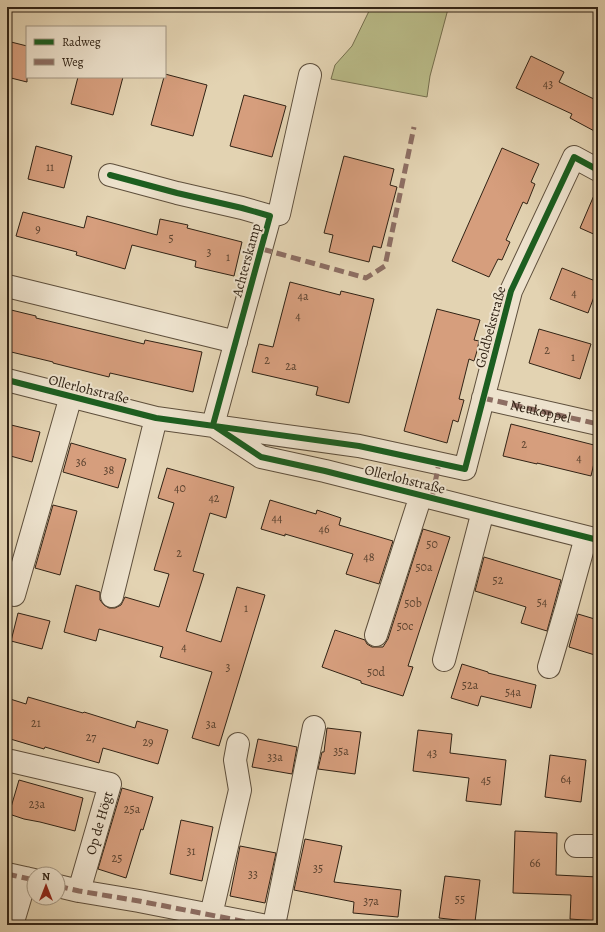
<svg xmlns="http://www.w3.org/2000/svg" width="605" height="932" font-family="Alegreya,serif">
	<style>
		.green { fill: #b9bb88; stroke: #756f4e }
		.building { fill: #d69e7d; stroke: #312315 }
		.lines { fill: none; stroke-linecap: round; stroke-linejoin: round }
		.minor-casing { stroke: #5e4f3c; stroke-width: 24 }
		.minor { stroke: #ede2cd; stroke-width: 22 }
		.quiet { stroke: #8d6e63; stroke-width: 5; stroke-dasharray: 10 5; stroke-linecap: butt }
		.cycleway-casing { stroke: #ede2cd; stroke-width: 8 }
		.cycleway { stroke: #1b5e20; stroke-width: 6 }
		.labels { text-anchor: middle; stroke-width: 4; stroke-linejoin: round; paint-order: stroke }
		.number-label { font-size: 12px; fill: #5a422f }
		.street-label { font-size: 14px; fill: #312315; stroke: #ede2cd }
	</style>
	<rect width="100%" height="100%" fill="#e3d3b2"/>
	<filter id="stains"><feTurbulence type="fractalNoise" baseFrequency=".005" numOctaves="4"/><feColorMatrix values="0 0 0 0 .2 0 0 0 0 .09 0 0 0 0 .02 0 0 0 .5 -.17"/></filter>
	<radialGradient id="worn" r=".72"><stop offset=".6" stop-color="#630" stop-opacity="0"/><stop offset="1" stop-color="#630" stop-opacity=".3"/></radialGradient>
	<path class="green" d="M371,7H447L448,9L430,76L427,97L331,79L335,65L352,46Z"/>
	<path class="building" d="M7,41L27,46V82L7,77Z
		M531,56L564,72L559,82L598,101V133L570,118L572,114L516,88Z
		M165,74L207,85L193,136L151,125L164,77H165Z
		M78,77H123L113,115L71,104Z
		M244,95L286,106L272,157L230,146Z
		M36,146L72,156L64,188L28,179Z
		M502,148L539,164L531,182L535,184L527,204L523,202L506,240L510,242L502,260L498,259L489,277L452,261Z
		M344,156L394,169L390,185L397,187L381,248L373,246L369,262L329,252L333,235L324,233Z
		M598,186V236L580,228Z
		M23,212L84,228L87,216L157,235L160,219L188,225L187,228L242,242L234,276L195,267L196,261L132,245L125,269L76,255L77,252L16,236Z
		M562,268L598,282V286L588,313L550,299Z
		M290,282L340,295L341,291L374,299L349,403L316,395L318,387L252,372L259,344L273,347Z
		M7,309L36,316V318L144,344L145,340L202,352L193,392L110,373L109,377L53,363V362L7,351Z
		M437,309L480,320L474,340L479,341L477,351L474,361L469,359L459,399L464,400L458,422L453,420L447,443L404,431Z
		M539,329L591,344L580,379L529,363Z
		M7,424L40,432L32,462L7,455Z
		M511,424L598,446L591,476L537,463V464L503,456Z
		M71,443L126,459L118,488L63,472Z
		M167,468L234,487L226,518L210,513L193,571L204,574L186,631L221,642L237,587L265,595L219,746L192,738L212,672L160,657L163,647L99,629L96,641L64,632L76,585L100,592V600L104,605L109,608H115L121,605L125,597L159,607L169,574L154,570L174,503L158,498Z
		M270,500L316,514L317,510L341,518L339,525L393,541L379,584L346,574L353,554L285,534V536L261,529Z
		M53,505L77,511L60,575L35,568Z
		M423,529L450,537L408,666L413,667L403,696L361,683V681L322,667L335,630L365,640L367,644L372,647H383L388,639Z
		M484,557L561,580L547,631L521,623L526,607L475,591Z
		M18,613L50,621L42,649L11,641Z
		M578,614L598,620V656L569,647Z
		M462,664L488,672V673L536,685L531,708L481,696L478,706L451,698Z
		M28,697L83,713L84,712L135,728L137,721L168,730L158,764L103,748L99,763L45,747L44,749L7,738V698L26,704Z
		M327,728L361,732L355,774L318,769L322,752H324Z
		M418,730L452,734L450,753L506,760L501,805L466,801L469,778L413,771Z
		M258,739L297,747L292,774L252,767Z
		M550,755L586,760L581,802L545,797Z
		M19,780L83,798L75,831L40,822L24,819L9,814Z
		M122,788L153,797L143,830L141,829L126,878L98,869Z
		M181,820L213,827L202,881L170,874Z
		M515,831L557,833L556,875L598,877V921L570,919L571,895L513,893Z
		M305,839L342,846L334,882L401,890L398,917L353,913L354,902L294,890Z
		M240,846L276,853L265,903L230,896Z
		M445,876L480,880L475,922L439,918Z"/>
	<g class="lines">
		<defs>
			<path id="minor" d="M110,175L177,193L242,208L270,216L213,425
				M270,216L279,214L310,75
				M7,286L236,342
				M7,380L156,418L359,446L465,469L511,291L574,157L598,170
				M483,398L598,424
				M217,428L261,457L325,471L598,540
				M14,595L71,396
				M112,596L156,418
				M376,635L421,495
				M444,660L483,511
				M549,667L567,606L586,537
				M11,761L110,784L79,891
				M576,846H598
				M7,874L34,880
				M58,886L79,891L139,901L262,925
				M211,915L240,790L235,760L238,744
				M12,925L26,878
				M274,925L314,727"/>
		</defs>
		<use href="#minor" class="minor-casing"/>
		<use href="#minor" class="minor"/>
		<g class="quiet">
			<path d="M262,249L366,278L385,266L414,127"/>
			<path id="s1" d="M483,398L598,424"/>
			<path d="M432,498L439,463"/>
			<path d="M7,874L34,880"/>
			<path d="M58,886L79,891L139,901L262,925"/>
		</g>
		<defs>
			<path id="cycleway" d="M110,175L177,193L242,208L270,216L213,425
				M7,380L156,418L359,446L465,469L511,291L574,157L598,170
				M216,427L261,457L325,471L598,540"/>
		</defs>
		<use href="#cycleway" class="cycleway-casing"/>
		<use href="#cycleway" class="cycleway"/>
	</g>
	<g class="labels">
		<g class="number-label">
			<text x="548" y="88">43</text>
			<text x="50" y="171">11</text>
			<text x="38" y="233">9</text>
			<text x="171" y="242">5</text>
			<text x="209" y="256">3</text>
			<text x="228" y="261">1</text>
			<text x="574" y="297">4</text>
			<text x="303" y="300">4a</text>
			<text x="298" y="320">4</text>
			<text x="547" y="354">2</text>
			<text x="573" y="361">1</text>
			<text x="267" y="364">2</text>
			<text x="291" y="370">2a</text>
			<text x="524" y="448">2</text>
			<text x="579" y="462">4</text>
			<text x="81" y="466">36</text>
			<text x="109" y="474">38</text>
			<text x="180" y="492">40</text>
			<text x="214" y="502">42</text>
			<text x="277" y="522">44</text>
			<text x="324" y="533">46</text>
			<text x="432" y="548">50</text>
			<text x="179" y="557">2</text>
			<text x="369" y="561">48</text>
			<text x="424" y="571">50a</text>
			<text x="498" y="584">52</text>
			<text x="542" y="606">54</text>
			<text x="413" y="607">50b</text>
			<text x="246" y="612">1</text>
			<text x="405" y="630">50c</text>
			<text x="184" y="651">4</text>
			<text x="228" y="671">3</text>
			<text x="376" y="676">50d</text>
			<text x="470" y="689">52a</text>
			<text x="513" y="696">54a</text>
			<text x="36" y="727">21</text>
			<text x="211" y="728">3a</text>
			<text x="91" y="741">27</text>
			<text x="148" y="746">29</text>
			<text x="341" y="755">35a</text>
			<text x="432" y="757">43</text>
			<text x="275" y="761">33a</text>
			<text x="566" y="783">64</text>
			<text x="486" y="784">45</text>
			<text x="37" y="808">23a</text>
			<text x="132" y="813">25a</text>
			<text x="191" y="855">31</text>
			<text x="117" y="862">25</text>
			<text x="535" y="867">66</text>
			<text x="318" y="872">35</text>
			<text x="253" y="878">33</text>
			<text x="460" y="903">55</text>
			<text x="371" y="905">37a</text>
		</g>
		<g class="street-label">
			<text transform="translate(246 260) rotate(-75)" y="5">Achterskamp</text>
			<text transform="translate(490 327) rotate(-75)" y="5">Goldbekstraße</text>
			<text transform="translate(89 389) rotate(14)" y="5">Ollerlohstraße</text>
			<text dy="5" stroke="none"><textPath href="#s1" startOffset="59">Neukoppel</textPath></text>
			<text transform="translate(405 479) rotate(14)" y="5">Ollerlohstraße</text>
			<text transform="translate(99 823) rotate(-74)" y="5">Op de Högt</text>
		</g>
	</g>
	<rect width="605" height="932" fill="none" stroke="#e3d3b2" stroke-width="24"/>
	<rect x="8" y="8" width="589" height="916" fill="none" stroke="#312315" stroke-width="2"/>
	<rect x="12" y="12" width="581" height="908" fill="none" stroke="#312315"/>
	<rect x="26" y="26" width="140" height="52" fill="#ede2cd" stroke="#a29683"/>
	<rect x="34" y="39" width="20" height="6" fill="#1b5e20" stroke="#a29683"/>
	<text x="62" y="46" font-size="12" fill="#312315">Radweg</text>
	<rect x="34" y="59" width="20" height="6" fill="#8d6e63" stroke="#a29683"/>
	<text x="62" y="66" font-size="12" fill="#312315">Weg</text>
	<g transform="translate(46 886)"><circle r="19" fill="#ede2cd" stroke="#a29683"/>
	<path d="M0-3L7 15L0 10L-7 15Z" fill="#8f2418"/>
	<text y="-6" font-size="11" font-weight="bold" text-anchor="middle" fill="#312315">N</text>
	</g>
	<rect width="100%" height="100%" filter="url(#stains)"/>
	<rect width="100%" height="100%" fill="url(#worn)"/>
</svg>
